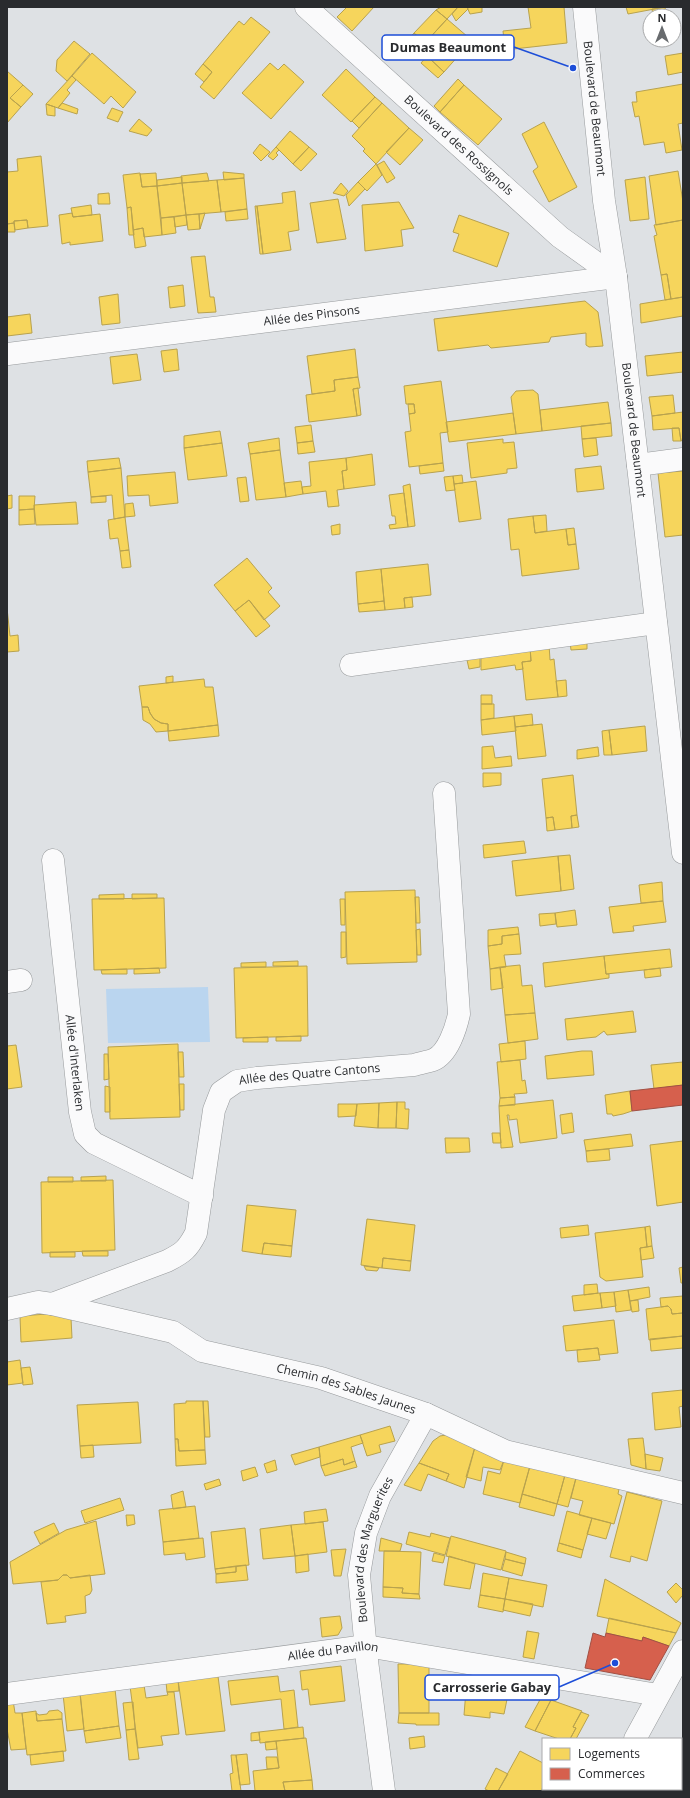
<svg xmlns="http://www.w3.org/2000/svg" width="690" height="1798" font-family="'Open Sans',sans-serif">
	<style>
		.green { fill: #bad5ef }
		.homes { fill: #f6d55c; stroke: #b8a24e }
		.shops { fill: #d6604d; stroke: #a25044 }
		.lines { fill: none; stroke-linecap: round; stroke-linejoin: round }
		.minor-casing { stroke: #979a9c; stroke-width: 23 }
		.minor { stroke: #fafafb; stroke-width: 22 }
		.labels { text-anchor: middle; stroke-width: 4; stroke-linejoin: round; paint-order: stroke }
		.street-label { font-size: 12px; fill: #292b2e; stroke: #fff }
		.leader { fill: none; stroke: #1d4ed8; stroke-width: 1.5 }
		.callout-dot { fill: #1d4ed8; stroke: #fff; stroke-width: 1.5 }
		.callout { fill: #fff; stroke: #1d4ed8; stroke-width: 1.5 }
		.callout-label { font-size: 13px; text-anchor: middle; font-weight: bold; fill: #292b2e }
	</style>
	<rect width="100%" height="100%" fill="#dee1e4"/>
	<path class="green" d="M208,987L210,1042L108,1043L106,989Z"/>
	<path class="homes" d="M347,7H374L352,31L337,17Z
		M441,7H458L447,19L436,10Z
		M458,7H467L468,9L456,21L452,14Z
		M467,7H482V12L470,14Z
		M528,7H564L567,43L505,50L503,31L531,28Z
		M626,7H665L628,14Z
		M665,7L666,15L653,16L652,9Z
		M436,10L447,19L425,43L414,33Z
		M251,17L270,32L214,99L200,87L212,72L203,64L239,21L244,25Z
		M447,19L468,37V45L444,72L427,56L433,50L425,43Z
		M414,33L425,43L420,49L408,40Z
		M74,41L90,54L67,81L56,71L57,60Z
		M92,53L136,92L123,108L111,96L104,104L72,76Z
		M683,53V72L668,75L665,56Z
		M427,56L444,72L438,78L421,63Z
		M270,63L278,70L284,64L304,82L271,119L242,93Z
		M203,64L212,72L204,82L195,74Z
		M346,69L375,97L351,122L322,95Z
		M7,71L23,85L10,98L21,107L7,123Z
		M72,76L76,80L67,90L70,93L58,108L46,104Z
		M458,79L464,85L440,112L434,106Z
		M683,84V123L678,124L682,150L666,153L664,142L644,145L639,116L635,117L632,102H637L636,92Z
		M23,85L33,94L21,107L10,98Z
		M464,85L502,119L478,145L440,112Z
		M375,97L382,103L359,128L352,121Z
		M62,103L78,109L77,114L58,108Z
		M382,103L409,128L376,164L363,151L365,149L352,136Z
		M46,104L55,107V116L47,115Z
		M112,108L123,112L118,122L107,118Z
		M139,119L152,130L147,136L129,131Z
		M544,122L577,187L549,202L533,171L538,167L522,134Z
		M409,128L423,140L400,165L386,152Z
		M290,131L309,147L293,164L276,147Z
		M260,144L270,152L261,161L253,153Z
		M276,147L279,150L276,153L278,155L273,160L268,156Z
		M309,147L317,154L301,171L293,164Z
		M41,156L48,226L28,228L27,220L14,221V223L7,224V172L18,171L17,159Z
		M384,161L395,178L387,183L377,165Z
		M376,164L382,175L367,191L358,182Z
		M678,171L683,202V220L656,225L649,176Z
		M223,172L244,174V178L224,180Z
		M140,173L142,187L157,186L162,235L144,237L143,228L133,230L131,207L127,208L123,175Z
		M156,173L157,186L142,187L140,174Z
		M207,173L209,181L182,183L181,176Z
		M182,177V183L157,186V180Z
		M645,177L649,219L630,221L625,180Z
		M244,178L247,209L221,212L217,180Z
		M217,180L221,212L186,215L182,183Z
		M358,182L365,189L349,206L346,195Z
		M182,183L186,215L161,218L157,186Z
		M341,183L348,191L344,196L333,193Z
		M295,191L299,230L288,232L291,250L263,254L257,206L283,203L282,193Z
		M109,193L110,204H98V194Z
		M338,199L346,239L317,243L310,203Z
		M399,202L414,228L401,230L403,246L365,251L362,205Z
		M91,205L92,215L73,217L71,208Z
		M255,206H257L263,254H260Z
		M131,207L134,235H129L127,208Z
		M247,209L248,219L226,221L225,212Z
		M72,213L73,217L100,214L103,241L70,245V242L62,244L59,215Z
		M205,213L200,229L199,214Z
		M199,214L200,229L188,230L186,215Z
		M186,215L187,225L175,227L174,217Z
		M459,215L509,233L497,267L453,251L459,234L453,232Z
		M174,217L176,233L162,235L161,218Z
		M27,220L28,228L15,230L14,221Z
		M683,220V297L671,299L667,274L661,275L654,236L657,235L654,225Z
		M14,223L15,232H7V224Z
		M143,228L146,246L135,248L133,230Z
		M205,256L210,297H214L216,312L198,313L191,257Z
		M667,274L671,299L665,300L661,275Z
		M183,285L185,306L170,308L168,287Z
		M118,294L120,323L102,325L99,297Z
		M683,297V316L641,323L640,304Z
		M585,301L598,312L603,346L589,347L586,345V333L551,337L549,342L521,345L491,348L488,345L438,351L434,319Z
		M30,314L32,333L7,336V317Z
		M177,349L179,370L164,372L161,351Z
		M355,349L358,377L334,380L335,391L312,394L307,356Z
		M683,352V372L647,376L645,356Z
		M137,354L141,380L113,384L110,357Z
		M358,377L360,388L353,389L357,416L309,422L306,395L335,391L334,380Z
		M441,381L448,432L440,433L443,463L409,467L405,432L411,431L409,414L415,413L414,404H406L404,386Z
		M358,388L361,415L357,416L353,389Z
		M533,390L538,394L542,431L516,434L511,397L516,391Z
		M673,395L675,413L652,416L649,397Z
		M608,402L611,423L542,431L540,410Z
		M408,404H414L415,413L409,414Z
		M683,412V440L681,441L679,428L653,430L652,416Z
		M513,413L516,434L449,442L446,422Z
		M611,423L612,436L582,439L581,426Z
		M311,425L313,441L297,443L295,427Z
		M672,428H679L681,441H673Z
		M220,431L222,443L184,448V436Z
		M279,438L280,450L250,454L248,443Z
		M596,438L598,455L584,457L582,439Z
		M503,439V443L514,442L517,468L507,469V473L471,478L467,443Z
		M313,441L315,452L298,454L297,443Z
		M222,443L227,476L188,480L184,448Z
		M280,450L286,497L256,500L250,454Z
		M372,454L375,485L344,489L342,471L347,470L346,458Z
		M119,458L121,468L88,472L87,461Z
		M346,458L347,470L342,471L344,489L337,490L339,506L328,507L326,491L303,494L302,487L311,486L309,462Z
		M443,463L444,471L420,474L419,466Z
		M601,466L604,489L577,492L575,469Z
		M121,468L125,517L114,519L112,495L91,497L88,472Z
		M683,471V535L665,537L658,473Z
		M175,472L178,503L150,506L149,495L128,496L127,476Z
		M462,475L463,483L454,484L453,476Z
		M453,476L455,490L446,491L444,477Z
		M246,477L249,501L240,502L237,478Z
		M301,481L303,494L286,497L284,483Z
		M476,481L481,519L459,522L454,484Z
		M410,484L415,526L408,527L403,486Z
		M404,493L408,527L390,529L389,525L396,524L395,516H392L389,495Z
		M12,495V508L7,509V496Z
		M19,496H35L34,509L19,510Z
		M106,496V502L91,503V497Z
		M76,502L78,524L36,525L34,505Z
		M133,503L135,516L125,517V504Z
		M34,509L35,524L19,525V510Z
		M546,515L547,531L535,533L533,516Z
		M533,516L535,533L566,529L568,545L576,544L579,569L522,576L519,549L511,550L508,519Z
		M125,517L129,550L120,551L118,538L110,539L108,520Z
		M340,524V534L332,535L331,526Z
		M574,528L576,544L568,545L566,529Z
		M129,550L131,567L122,568L120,551Z
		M247,558L272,588L268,592L280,606L264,620L249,600L235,611L214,585Z
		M428,564L431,595L404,598L405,608L385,610L381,569Z
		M381,569L384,601L358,604L356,572Z
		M412,597L413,607L405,608L404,598Z
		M249,600L270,626L256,637L235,611Z
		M384,601L385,610L359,612L358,604Z
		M7,608L10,636L18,635L19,651L7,652Z
		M587,641V649L571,650L570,642Z
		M549,644L550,660L554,659L558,697L526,700L522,662L531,661L530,647Z
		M530,647L531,661L522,662L523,669L516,670L515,665L481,670V651Z
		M480,657V667L469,669L467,660Z
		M173,676V682L166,683V677Z
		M204,679L205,687H213L218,725L168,731V724L161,723L154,719L150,713L148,707H142L139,686Z
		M566,680L567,696L558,697L556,681Z
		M481,695H492V704H481Z
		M481,704H494V718L481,720Z
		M142,707H148L150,713L154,719L161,723L168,724V731L156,732L150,724L143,720Z
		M532,714L533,725L515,727L514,716Z
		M514,716L516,731L482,735L481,720Z
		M542,724L546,756L518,759L515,727Z
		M218,725L219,736L169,741L168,731Z
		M645,726L647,751L612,755L609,730Z
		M609,730L612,755H604L602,731Z
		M493,746L495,758L511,756L512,766L482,769V747Z
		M598,747L599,756L577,759V750Z
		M483,773H501V785L483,787Z
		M573,775L577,815L571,816L572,828L555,830L553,817L546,818L542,779Z
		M577,815L579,827L572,828L571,816Z
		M553,817L555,830L547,831L546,818Z
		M524,841L526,853L484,858L483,845Z
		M570,855L574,889L561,891L558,856Z
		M558,856L561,891L516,896L512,861Z
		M662,882L663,901L641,903L639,885Z
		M415,890L417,962L347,964L345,892Z
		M124,894V899H99V895Z
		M132,894H157V898L132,899Z
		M415,897H419L420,923H416Z
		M164,898L166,968L94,970L92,899Z
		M340,899H345V925H341Z
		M663,901L666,922L633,926L634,931L613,933L609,907Z
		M575,910L577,925L557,927L555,913Z
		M555,913L556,924L540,926L539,914Z
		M518,927L519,934L502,936V944L488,946V930Z
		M420,929L421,955H417L416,930Z
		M341,932H346V957L341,958Z
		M519,934L521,954L504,955L506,967L490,969L488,946L502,944V936Z
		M670,949L672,967L606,974L604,956Z
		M604,956L606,974H609V978L545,987L543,963Z
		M298,961V966H273V962Z
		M266,962V967H241V963Z
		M520,965L522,986L532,985L535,1013L505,1015L500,967Z
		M307,966L308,1036L236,1038L234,968Z
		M500,967L503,988L491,990L490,969Z
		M159,968L160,973L134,974V969Z
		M660,968L661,976L645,978L644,970Z
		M127,969V974H102L101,970Z
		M633,1011L636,1032L607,1035L604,1031L596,1037L567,1040L565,1019Z
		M535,1013L538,1039L508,1043L505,1015Z
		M301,1036V1041H276V1037Z
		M268,1037V1042H243V1038Z
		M525,1041L526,1059L501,1062L499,1044Z
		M178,1044L180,1117L110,1119L108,1047Z
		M16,1045L22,1087L7,1089V1046Z
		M582,1051H592L594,1075L547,1079L545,1056Z
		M178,1052H183L184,1077H179Z
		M104,1054H108L109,1079L104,1080Z
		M520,1060L522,1081L525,1080L527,1093L514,1094L515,1097L500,1098L497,1062Z
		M683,1062V1085L654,1089L651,1065Z
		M179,1084H184V1110H180Z
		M105,1086L110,1087V1112H105Z
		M630,1091L632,1111L623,1114L613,1116L612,1114H607L605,1095Z
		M515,1097V1105L499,1106L500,1098Z
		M553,1100L557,1138L520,1143L517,1119L509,1120V1115H507L513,1147L501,1148L499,1106Z
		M397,1102L396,1128H378L379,1103Z
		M397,1102H405V1109H409L408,1129L396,1128Z
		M379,1103L378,1128L354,1126L357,1104Z
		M338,1104H357L356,1116L338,1117Z
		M572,1113L574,1132L562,1134L560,1115Z
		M492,1133H500L501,1143H493Z
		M631,1134L633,1146L586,1151L584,1140Z
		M445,1138H469L470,1152L446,1153Z
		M683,1141V1202L657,1206L650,1145Z
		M609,1149L610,1160L587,1162L586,1151Z
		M106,1176V1181H81V1177Z
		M48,1177H73V1182H48Z
		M113,1180L115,1250L42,1253L41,1182Z
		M247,1205L296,1210L292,1246L264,1243L262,1254L242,1251Z
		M367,1219L415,1225L411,1261L383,1258L382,1268L361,1265Z
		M588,1225L589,1235L561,1238L560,1228Z
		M650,1226L652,1246L647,1247L645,1227Z
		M645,1227L647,1247L640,1248L643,1277L606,1281L600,1277L595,1233Z
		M264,1243L292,1246L291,1257L262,1254Z
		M652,1246L654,1258L641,1260L640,1248Z
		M82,1251H108V1256H83Z
		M50,1252H75V1257H50Z
		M383,1258L411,1261L410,1271L382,1268Z
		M364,1266L379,1268L377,1271L366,1270Z
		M683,1267V1283H681L679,1268Z
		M597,1284L598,1293L584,1295V1285Z
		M649,1287L650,1297L630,1301L628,1290Z
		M628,1290L631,1310L616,1312L614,1292Z
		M614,1292L616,1306L602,1308L600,1293Z
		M600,1293L602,1308L574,1311L572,1296Z
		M683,1296V1313L672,1314L671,1309L668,1306L661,1307L660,1298Z
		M638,1300L639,1311L632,1312L630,1301Z
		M668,1306L671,1309L672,1314L683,1313V1336L649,1340L646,1309Z
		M47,1314L71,1318L72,1338L21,1342L20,1316Z
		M614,1320L618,1353L599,1355L598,1348L566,1351L563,1326Z
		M683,1336V1348L651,1351L650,1339Z
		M598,1348L600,1360L578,1362L577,1350Z
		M20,1360L23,1383L7,1385V1362Z
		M30,1367L33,1384L23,1385L21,1368Z
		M683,1390V1406L679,1407L681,1427L655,1430L652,1393Z
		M186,1401H203L205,1450L179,1451L178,1439H175L174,1404L186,1403Z
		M203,1401H208L210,1437H205Z
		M138,1402L141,1443L80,1446L77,1405Z
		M390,1426L395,1441L379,1445L381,1452L367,1456L360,1435Z
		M360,1435L363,1443L351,1447L355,1461L344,1465L343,1459L321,1466L319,1447Z
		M446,1435L475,1447L464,1488L446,1481L449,1474L419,1463L433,1441L440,1436Z
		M643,1438L645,1454L646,1469L631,1465L628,1439Z
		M175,1439H178L179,1451L205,1450L206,1464L176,1466Z
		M93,1445L94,1457L81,1458L80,1446Z
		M319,1447L320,1457L295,1465L291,1455Z
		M475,1447L504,1460L500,1470L483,1467L481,1481L466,1477Z
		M645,1454L663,1458L660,1471L646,1469Z
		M343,1459L344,1465L355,1461L357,1467L325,1476L321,1466Z
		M275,1460L277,1470L267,1473L264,1464Z
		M504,1460L530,1466L520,1503L483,1494L488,1471L500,1474Z
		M419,1463L449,1474L446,1481L428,1474L421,1491L404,1485Z
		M530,1466L565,1475L557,1504L522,1494Z
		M255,1467L258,1476L243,1481L241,1471Z
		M565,1475L576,1478L568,1507L557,1504Z
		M576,1478L619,1489L618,1494L622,1496L614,1524L579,1515L583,1501L571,1498Z
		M219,1479L221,1485L206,1490L204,1484Z
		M183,1491L186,1507L173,1509L171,1495Z
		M627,1492L662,1501L647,1561L631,1556L630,1562L610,1557Z
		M522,1494L557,1504L554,1516L519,1507Z
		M120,1498L124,1510L85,1523L81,1511Z
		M195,1506L199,1538L163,1542L159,1510Z
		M326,1509L328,1521L305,1524L304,1512Z
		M567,1511L592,1518L583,1550L559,1543Z
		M126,1515H134L135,1524L127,1526Z
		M592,1518L611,1523L606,1539L587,1534Z
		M96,1521L105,1574L70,1578L67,1575H63L58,1580L13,1584L10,1562L66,1530Z
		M323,1522L327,1552L295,1556L291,1525Z
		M54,1523L59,1533L40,1544L34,1532Z
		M291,1525L295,1556L263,1559L260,1529Z
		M245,1528L249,1565L215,1569L211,1532Z
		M409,1532L430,1537L431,1533L450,1538L445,1555L406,1544Z
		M451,1536L506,1551L501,1570L446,1556Z
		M203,1538L205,1557L186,1560L185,1553L164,1555L163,1542Z
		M381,1538L402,1544L400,1551H379Z
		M559,1543L583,1550L581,1558L557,1551Z
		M346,1549L341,1576H334L331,1550Z
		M384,1551L421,1552L419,1594L402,1593L403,1588L383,1587Z
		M506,1552L526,1558L525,1564L505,1559Z
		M434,1553L445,1556L443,1563L432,1561Z
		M308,1554L309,1571L296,1573L295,1556Z
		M449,1556L475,1564L470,1589L444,1585Z
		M505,1559L525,1564L522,1576L502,1570Z
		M246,1565L248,1580L216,1583V1574L236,1572V1566Z
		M236,1566V1572L216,1574L215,1569Z
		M483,1573L509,1578L505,1599L480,1595Z
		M63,1575H67L70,1578L90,1575L92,1590L90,1594L85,1596L86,1613L65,1616L66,1622L47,1624L41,1582L58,1580Z
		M509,1578L547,1585L543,1607L505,1599Z
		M605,1579L681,1623L676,1633L597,1616Z
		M676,1583L683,1590V1595L676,1603L667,1592Z
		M383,1587L403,1588L402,1593L419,1594L420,1599L383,1597Z
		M480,1595L505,1599L503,1612L478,1607Z
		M505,1599L533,1604L530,1616L503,1610Z
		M340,1616L342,1628L338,1635L322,1637L320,1618Z
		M609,1618L676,1633L669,1646L643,1637L642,1641L606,1633Z
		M527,1631L539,1633L534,1659L523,1657Z
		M398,1664H429V1713H399Z
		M341,1666L345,1701L310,1705L308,1689L302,1690L300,1671Z
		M218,1676L225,1731L186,1735L178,1680Z
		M278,1676L280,1692L294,1690L298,1727L284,1729L281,1699L231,1705L228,1681Z
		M493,1676L511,1680L504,1714L490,1712V1718L464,1715L467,1678L493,1680Z
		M178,1680L179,1691L167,1692L166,1682Z
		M144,1685L146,1698L168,1695L167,1692H174L179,1734L161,1736L163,1745L138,1748L130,1686Z
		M115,1689L119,1726L84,1731L80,1694Z
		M80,1692L84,1729L67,1731L63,1694Z
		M542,1696L551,1700L535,1731L525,1727Z
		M13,1700L15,1713H22L26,1749L11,1750L7,1729V1701Z
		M551,1700L582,1711L573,1727L576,1728L570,1739H559L535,1731Z
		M133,1702L135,1729L126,1730L123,1703Z
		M58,1710L62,1713V1719L37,1721L36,1713L39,1715L47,1714L49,1711Z
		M36,1711L37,1721L62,1719L66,1751L27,1755L22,1713Z
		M581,1712L589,1715L576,1739H570L576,1728L573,1727Z
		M399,1713H439V1725H416V1724L398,1723Z
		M119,1726L121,1738L86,1743L84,1731Z
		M303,1727L304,1738L260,1743L259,1732Z
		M135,1729L139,1759L129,1760L126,1730Z
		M259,1732L260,1740L251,1741V1733Z
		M424,1736L425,1747L410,1749L409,1738Z
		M306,1738L312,1780L283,1782L285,1791H255L253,1771L279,1768L276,1741Z
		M276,1741L277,1749L266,1750L265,1742Z
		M63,1751L64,1761L31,1765L30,1755Z
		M520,1751L543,1763V1787L541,1791H498Z
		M247,1754L250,1784L240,1785L236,1755Z
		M231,1755H236L241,1791H232L230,1774L233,1773Z
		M266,1757H277L279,1768L267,1769Z
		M496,1768L508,1774L498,1791H489L485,1789Z
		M312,1780L313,1791H285L283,1782Z"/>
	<path class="shops" d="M683,1085V1105L632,1111L630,1091Z
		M593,1633L605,1637L606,1633L642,1641L643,1637L669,1646L650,1680L585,1668Z"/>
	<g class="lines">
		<defs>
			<g id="minor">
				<path id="s1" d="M306,7L560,237L616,277"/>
				<path id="s2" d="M584,7L604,201L616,277L683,853"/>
				<path id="s3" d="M8,354L616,277"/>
				<path d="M638,465L683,459"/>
				<path d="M351,665L656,623"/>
				<path id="s4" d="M53,860L80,1112L85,1134L94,1143L202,1196"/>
				<path d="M7,982L21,980"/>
				<path id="s5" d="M52,1304L167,1261C183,1253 188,1249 196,1233L214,1110L221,1092L237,1081L257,1078L414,1065C420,1063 427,1062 433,1060C448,1054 456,1028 459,1014L444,793"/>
				<path id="s6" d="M7,1309L38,1302L52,1304L173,1332L202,1351L321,1378L426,1414L505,1451L683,1493"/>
				<path id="s7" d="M7,1694L366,1646L658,1695"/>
				<path d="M635,1739L683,1651"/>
				<path id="s8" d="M384,1791L367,1661L359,1575L366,1533L380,1496L426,1414"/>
				<path d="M607,1791L608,1789"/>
			</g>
		</defs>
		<use href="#minor" class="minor-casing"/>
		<use href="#minor" class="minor"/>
	</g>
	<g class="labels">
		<g class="street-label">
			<text dy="4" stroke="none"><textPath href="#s2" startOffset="102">Boulevard de Beaumont</textPath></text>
			<text dy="4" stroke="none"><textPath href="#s1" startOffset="206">Boulevard des Rossignols</textPath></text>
			<text dy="4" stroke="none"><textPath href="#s3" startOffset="306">Allée des Pinsons</textPath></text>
			<text dy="4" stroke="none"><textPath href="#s2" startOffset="426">Boulevard de Beaumont</textPath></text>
			<text dy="4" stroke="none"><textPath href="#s4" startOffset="204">Allée d'Interlaken</textPath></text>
			<text dy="4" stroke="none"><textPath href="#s5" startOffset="400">Allée des Quatre Cantons</textPath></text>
			<text dy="4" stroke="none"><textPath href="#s6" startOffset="354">Chemin des Sables Jaunes</textPath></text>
			<text dy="4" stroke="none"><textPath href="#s8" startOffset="245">Boulevard des Marguerites</textPath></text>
			<text dy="4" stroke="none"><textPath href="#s7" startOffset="329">Allée du Pavillon</textPath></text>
		</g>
	</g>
	<path class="leader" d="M573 68L514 47M615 1663L559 1687"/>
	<g class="callout-dot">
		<circle cx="573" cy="68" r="4"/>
		<circle cx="615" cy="1663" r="4"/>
	</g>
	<g class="callout">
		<rect x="382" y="35" width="132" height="25" rx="4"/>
		<rect x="425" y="1675" width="134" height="25" rx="4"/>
	</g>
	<g class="callout-label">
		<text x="448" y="52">Dumas Beaumont</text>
		<text x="492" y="1692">Carrosserie Gabay</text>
	</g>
	<rect width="690" height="1798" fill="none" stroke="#292b2e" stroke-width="16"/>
	<rect x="542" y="1738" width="140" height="52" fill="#ffffff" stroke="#a9aaab"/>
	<rect x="550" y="1748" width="20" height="12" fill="#f6d55c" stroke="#a9aaab"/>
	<text x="578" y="1758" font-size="12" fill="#292b2e">Logements</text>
	<rect x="550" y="1768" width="20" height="12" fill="#d6604d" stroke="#a9aaab"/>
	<text x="578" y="1778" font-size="12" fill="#292b2e">Commerces</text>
	<g transform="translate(662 28)"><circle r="19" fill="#ffffff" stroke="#a9aaab"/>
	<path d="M0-3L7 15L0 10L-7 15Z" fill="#686b6e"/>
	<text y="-6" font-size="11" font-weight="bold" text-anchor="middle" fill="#292b2e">N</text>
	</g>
</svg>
